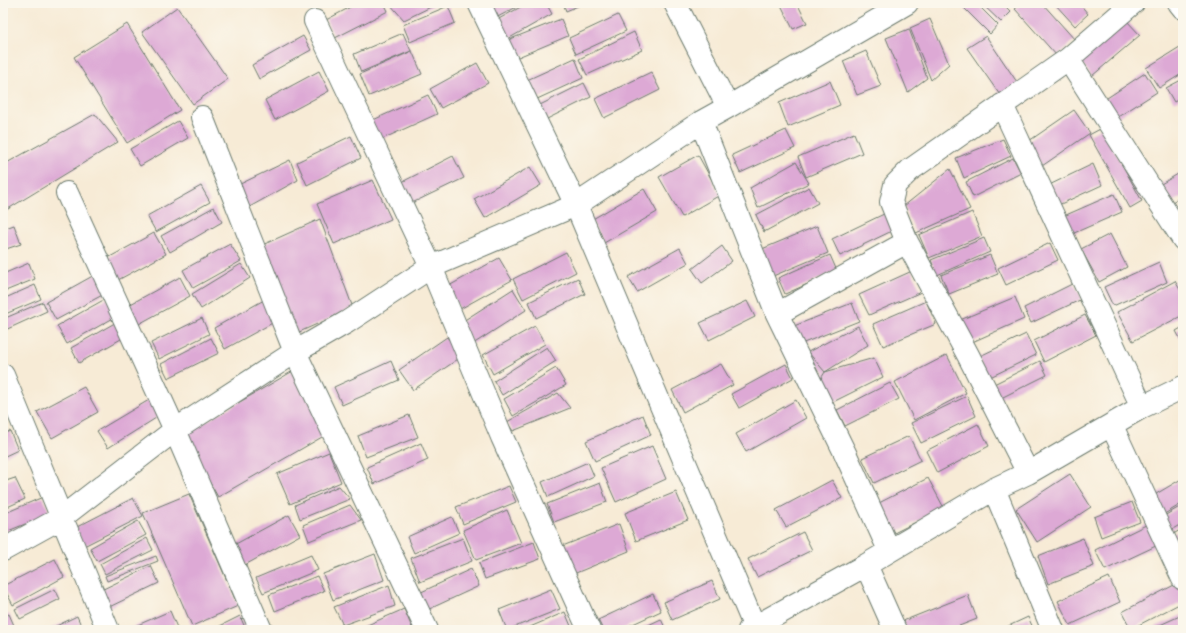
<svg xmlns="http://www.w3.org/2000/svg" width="1186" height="633" font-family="Delius,sans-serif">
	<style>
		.building { fill: #dda9d5 }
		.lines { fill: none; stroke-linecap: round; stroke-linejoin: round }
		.street-casing { stroke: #6b7a6d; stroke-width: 24 }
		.street { stroke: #fff; stroke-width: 22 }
	</style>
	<rect width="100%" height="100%" fill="#fbf7ec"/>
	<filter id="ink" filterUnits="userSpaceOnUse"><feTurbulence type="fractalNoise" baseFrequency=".025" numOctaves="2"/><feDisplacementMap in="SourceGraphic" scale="8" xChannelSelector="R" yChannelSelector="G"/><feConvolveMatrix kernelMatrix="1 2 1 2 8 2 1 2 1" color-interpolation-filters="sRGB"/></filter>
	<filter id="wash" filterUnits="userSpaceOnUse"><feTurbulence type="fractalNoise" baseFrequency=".012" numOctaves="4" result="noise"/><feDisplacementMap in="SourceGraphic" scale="16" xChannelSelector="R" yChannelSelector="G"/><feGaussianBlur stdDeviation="0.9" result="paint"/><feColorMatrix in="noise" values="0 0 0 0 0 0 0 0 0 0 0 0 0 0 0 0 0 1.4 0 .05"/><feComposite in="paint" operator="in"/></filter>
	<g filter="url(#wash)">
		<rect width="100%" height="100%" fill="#f7ebd6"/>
		<g id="blocks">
			<path class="building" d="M358,3H384L388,11L335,38L326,20Z
				M389,3H439L404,20Z
				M484,3H524L492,20Z
				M528,3H546L552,14L506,40L495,21Z
				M563,3H585L566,11Z
				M780,3H797L807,23L793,29Z
				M959,3H976L998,25L990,34Z
				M981,3H1002L1011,12L1001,22Z
				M1022,3H1042L1075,40L1057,56L1015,9Z
				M1054,3H1079L1088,14L1075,26Z
				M448,6L455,23L410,42L403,25Z
				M177,7L228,79L193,104L142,32Z
				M618,15L626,31L576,54L569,38Z
				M561,19L568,36L511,60L503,42Z
				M930,19L949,64L931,80L910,28Z
				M1127,21L1140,35L1092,76L1079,60Z
				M127,24L180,110L127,143L74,57Z
				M909,29L927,78L908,92L886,38Z
				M634,32L642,50L587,75L579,59Z
				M403,33L411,51L361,72L354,54Z
				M303,36L311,50L259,79L252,65Z
				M986,36L1019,85L1002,98L967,48Z
				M1183,45V73L1159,88L1146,68Z
				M412,51L422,74L369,96L360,74Z
				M866,51L881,86L857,95L843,61Z
				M575,58L583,78L535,100L527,80Z
				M477,63L488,83L441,108L430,89Z
				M319,71L329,91L275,120L265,100Z
				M651,72L660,90L604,118L595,99Z
				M1145,73L1157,92L1113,120L1101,102Z
				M1183,79V97L1174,102L1166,88Z
				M830,81L840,105L788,127L779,103Z
				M584,83L591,97L539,123L532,109Z
				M428,95L437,114L380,140L371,121Z
				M1074,110L1090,133L1042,166L1026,143Z
				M95,114L118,142L3,212V165Z
				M178,121L188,138L140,166L130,149Z
				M1102,128L1142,201L1130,208L1089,135Z
				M786,130L795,148L740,173L732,155Z
				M854,133L862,153L806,177L798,157Z
				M351,136L361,158L307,185L297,162Z
				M1003,139L1011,156L964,178L956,158Z
				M698,155L720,195L682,217L659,177Z
				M453,156L464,178L412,203L402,182Z
				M1013,158L1021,173L973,197L966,182Z
				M290,160L298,180L244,210L234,187Z
				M796,162L809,183L758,208L750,188Z
				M1093,164L1102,185L1052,208L1043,188Z
				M530,167L541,185L485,218L474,199Z
				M950,169L970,209L916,233L904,206Z
				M1183,171V196L1172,202L1161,184Z
				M373,180L391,219L334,244L317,204Z
				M201,186L210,202L156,232L147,216Z
				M809,187L818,203L764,232L756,215Z
				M644,189L657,212L604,243L591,220Z
				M1114,194L1122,212L1065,237L1057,219Z
				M214,207L222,222L170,252L161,236Z
				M972,212L982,236L929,258L919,235Z
				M886,213L894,230L840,256L832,239Z
				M320,219L353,308L297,333L258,247Z
				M14,225L21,244L3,250V229Z
				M817,226L828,253L773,276L762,249Z
				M154,233L166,254L118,280L106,259Z
				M1110,234L1127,267L1099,282L1081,249Z
				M984,238L990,252L937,275L931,260Z
				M1050,243L1058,260L1006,285L998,268Z
				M230,244L241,261L193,288L183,270Z
				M722,246L732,261L702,283L692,269Z
				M680,248L688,263L637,292L628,277Z
				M566,252L576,272L523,299L513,279Z
				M830,255L837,271L785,294L778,278Z
				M990,255L998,274L949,294L941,275Z
				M499,258L512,280L460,309L447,287Z
				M1159,262L1167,282L1113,306L1104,287Z
				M29,263L35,279L3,292V274Z
				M241,264L250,278L201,309L192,294Z
				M912,271L921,292L869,315L859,295Z
				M98,273L108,292L56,320L46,302Z
				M180,277L190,296L137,325L127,306Z
				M578,278L585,294L536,318L529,302Z
				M1175,281L1183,295V315L1133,341L1117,312Z
				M1074,283L1082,299L1031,323L1024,308Z
				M35,285L41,299L3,315V299Z
				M513,289L526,310L473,344L460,323Z
				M1015,297L1024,319L970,343L960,320Z
				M107,298L117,316L67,344L57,326Z
				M264,300L276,321L225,349L214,328Z
				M747,301L755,317L709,340L700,323Z
				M926,301L936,324L883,346L873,324Z
				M43,302L47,311L3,331V319Z
				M852,303L859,321L801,344L794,326Z
				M1085,315L1096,335L1044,362L1034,341Z
				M202,318L209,334L159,359L151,343Z
				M120,320L128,335L79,363L71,348Z
				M535,326L545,344L493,374L483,355Z
				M858,326L868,345L825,372L808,352Z
				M1183,327V344L1176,331Z
				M1026,334L1036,355L988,378L978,357Z
				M447,337L461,357L413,390L399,370Z
				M211,338L219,353L168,378L161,364Z
				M547,347L556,361L502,395L494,381Z
				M947,355L966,393L914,420L895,382Z
				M874,358L883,377L827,405L817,385L825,372Z
				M391,361L399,380L342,405L334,387Z
				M1040,361L1047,375L997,400L990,386Z
				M721,364L733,385L683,412L672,390Z
				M786,364L793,378L739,408L731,394Z
				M556,368L566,385L513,416L504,399Z
				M293,371L329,433L218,497L183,435Z
				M890,383L899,399L845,426L837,410Z
				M84,387L98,412L52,438L37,412Z
				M558,393L570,408L513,431L507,422Z
				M967,396L976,416L921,443L911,423Z
				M154,397L164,413L108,448L97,431Z
				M796,400L806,418L746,452L736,434Z
				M409,415L418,437L366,457L358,436Z
				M643,415L651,435L595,461L586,441Z
				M978,424L989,446L937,473L926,451Z
				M10,431L18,450L3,457V434Z
				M909,436L921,460L874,483L862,458Z
				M421,443L428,460L374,484L367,467Z
				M652,446L666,479L616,502L601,468Z
				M329,452L341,482L290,504L277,474Z
				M588,462L594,476L548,497L542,482Z
				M1070,474L1091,507L1037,542L1016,509Z
				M15,478L25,499L3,509V482Z
				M928,478L944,508L892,534L877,504Z
				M1183,478V503L1161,516L1151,497Z
				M832,480L842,498L786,527L776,510Z
				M600,483L607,502L554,522L547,504Z
				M339,486L350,499L300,519L295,505Z
				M509,486L516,502L463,524L456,507Z
				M676,492L688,520L636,541L625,513Z
				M189,494L238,606L192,626L143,513Z
				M43,497L50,514L3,533V514Z
				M133,498L143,516L84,546L75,528Z
				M1132,502L1140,522L1101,537L1094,517Z
				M350,505L361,520L309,541L303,525Z
				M1183,505V523L1171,530L1164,516Z
				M507,510L521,543L476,560L463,530Z
				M289,515L300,535L243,566L232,546Z
				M452,517L459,533L414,553L407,537Z
				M138,521L146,535L97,561L90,548Z
				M619,524L629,551L571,575L560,547Z
				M1148,524L1158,545L1105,570L1095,550Z
				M1183,528V541L1177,545L1172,535Z
				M803,532L812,550L757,577L748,559Z
				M147,538L153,550L105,574L100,564Z
				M463,538L472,561L420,582L411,558Z
				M1083,538L1094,566L1048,584L1038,556Z
				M534,542L540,559L485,579L479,563Z
				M375,554L384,580L333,600L323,574Z
				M311,555L318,570L263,593L256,578Z
				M156,556L158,561L107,581L105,576Z
				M55,559L64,577L13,605L3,586Z
				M151,566L159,583L103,610L95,593Z
				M471,569L479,586L425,611L417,594Z
				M317,576L324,591L275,611L269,595Z
				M1109,577L1120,602L1070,625L1058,601Z
				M712,581L720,599L672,620L664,602Z
				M1178,583L1183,593V602L1131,629L1122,612Z
				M389,585L395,606L343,625L334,607Z
				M55,589L60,599L20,619L15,609Z
				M551,589L560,609L507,630L499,610Z
				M653,594L661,611L620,630H603L598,620Z
				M968,595L977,619L949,630H907L903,621Z
				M404,609L413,630H356Z
				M170,611L178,630H126Z
				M565,612L571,626L561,630H523Z
				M9,614L16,630H3V617Z
				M1182,615L1183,630H1149Z
				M77,616L83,630H48Z
				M240,616L246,630H212Z
				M1028,617L1034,630H1000Z
				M661,619L666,630H638Z"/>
		</g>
	</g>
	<g filter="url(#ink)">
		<use href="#blocks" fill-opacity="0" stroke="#6b7a6d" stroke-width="1"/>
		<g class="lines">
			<defs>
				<path id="street" d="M479,3L576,205L756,630
					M675,3L728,107
					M1179,3L1183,8
					M315,21L431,267L502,437L589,630
					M1068,59L1183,239
					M1002,105L1142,407
					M202,117L295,352L427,630
					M701,122L777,314L845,453L889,550
					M67,193L175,430L261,630
					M777,314L907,242
					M3,375L108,630
					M1112,426L1183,579
					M1028,473L968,355L907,242L891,202L895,185L910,170L1068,59L1133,3
					M994,489L1053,630
					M3,550L61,518L175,430L295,352L347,322L431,267L576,205L701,122L728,107L907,3
					M866,565L895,630
					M749,630L866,565L994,489L1028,473L1142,407L1183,387"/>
			</defs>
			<use href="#street" class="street-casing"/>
			<use href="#street" class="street"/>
		</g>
	</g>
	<rect width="1186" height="633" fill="none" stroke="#fbf7ec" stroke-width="16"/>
</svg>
